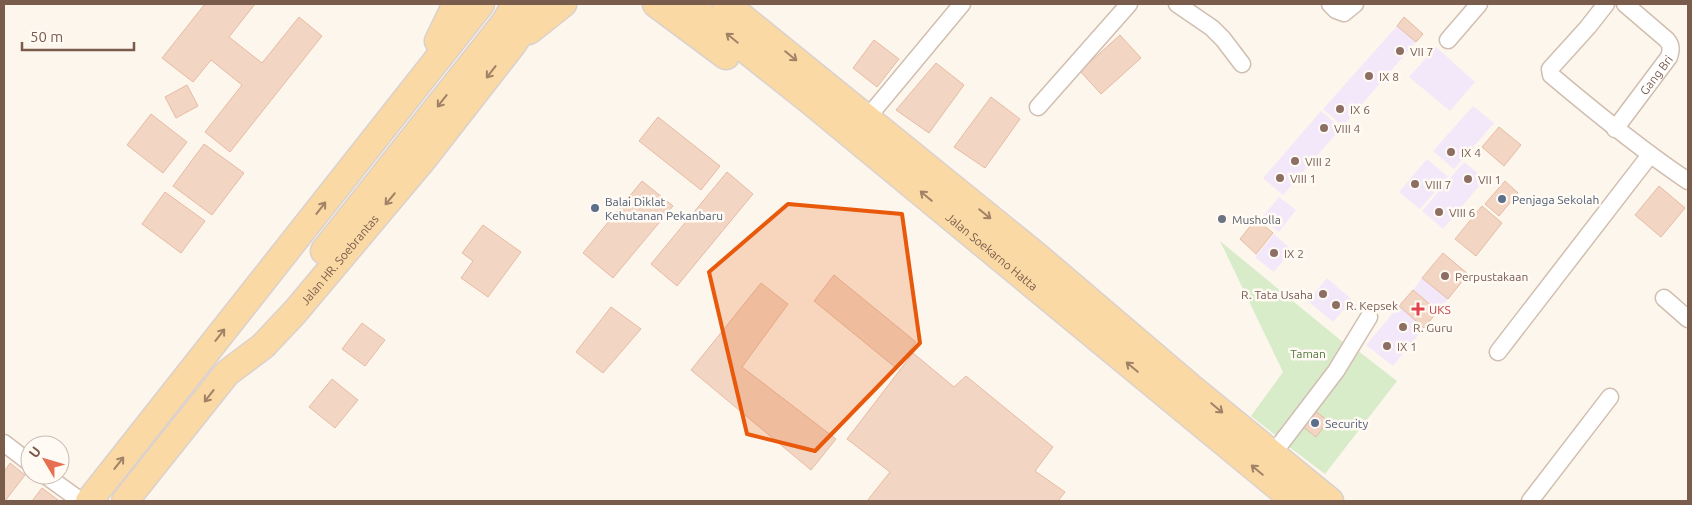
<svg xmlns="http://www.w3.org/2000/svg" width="1692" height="505" font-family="Ubuntu,sans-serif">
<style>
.education{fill:#f3e8fa}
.green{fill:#d8ecc9}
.building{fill:#f3d5c3;stroke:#e6bba3}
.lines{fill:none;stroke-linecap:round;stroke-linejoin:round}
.street-casing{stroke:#d1beb0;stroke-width:19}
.primary-casing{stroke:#dad1cd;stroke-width:29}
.street{stroke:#fff;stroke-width:16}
.primary{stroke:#fbd9a5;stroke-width:26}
.oneway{stroke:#a18267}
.marked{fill:#e8590c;fill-opacity:0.2;stroke:#e8590c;stroke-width:4;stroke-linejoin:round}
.education-dot{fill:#8d6e63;stroke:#fffaf3;stroke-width:2}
.service-dot{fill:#5c6f8a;stroke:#fffaf3;stroke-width:2}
.worship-dot{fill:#6b7280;stroke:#fffaf3;stroke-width:2}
.health-dot{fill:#e0444e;stroke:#fffaf3;stroke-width:2}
.labels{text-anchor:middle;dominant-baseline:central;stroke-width:5;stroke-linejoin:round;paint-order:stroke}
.education-label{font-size:12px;fill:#785e54;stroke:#fffaf3;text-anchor:start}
.street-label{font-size:12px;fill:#7a5c4d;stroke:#fffaf3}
.service-label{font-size:12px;fill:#4e5e75;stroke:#fffaf3;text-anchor:start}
.worship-label{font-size:12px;fill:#5b616d;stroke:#fffaf3;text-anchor:start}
.health-label{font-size:12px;fill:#be3a42;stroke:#fffaf3;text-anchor:start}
.park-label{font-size:12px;fill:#537a41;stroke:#fffaf3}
</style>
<rect width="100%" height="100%" fill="#fdf6ec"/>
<!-- education -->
<path class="education" d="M1397,26l19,16 -73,84 -20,-17z
M1436,47l39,35 -25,29 -41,-34z
M1473,106l21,17 -40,46 -21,-18z
M1321,111l20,17 -58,67 -20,-17z
M1427,159l21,18 -28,32 -21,-17z
M1464,162l21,17 -42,50 -21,-18z
M1279,197l17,13 -17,22 -18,-13z
M1274,234l18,16 -18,22 -19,-15z
M1327,278l25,22 -19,22 -25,-21z
M1422,278l26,21 -10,12 -25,-21z
M1399,306l25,22 -31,38 -27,-21z"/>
<!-- green -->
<path class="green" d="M1220,241l124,102 -5,20 -60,75 -28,-22 32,-44z
M1353,347l44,34 -72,93 -41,-31z"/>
<!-- building -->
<path class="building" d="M205,4h50l-26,33 33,26 37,-46 23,19 -92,116 -25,-20 37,-47 -31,-25 -18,22 -31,-24z
M1404,17l19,17 -7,8 -19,-16z
M1120,35l21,23 -40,36 -21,-23z
M874,40l25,19 -22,28 -24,-19z
M936,63l28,22 -35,48 -33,-23z
M187,85l11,21 -22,12 -11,-21z
M991,97l29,22 -35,49 -31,-21z
M151,114l36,28 -24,31 -36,-28z
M658,117l62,49 -19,24 -62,-49z
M1499,127l22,18 -17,21 -22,-19z
M204,144l40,29 -32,42 -39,-29z
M727,172l26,22 -76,92 -26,-22z
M642,181l31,25 -60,72 -30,-25z
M1505,181l13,12 -19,23 -14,-12z
M1659,186l26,22 -24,29 -26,-22z
M165,192l40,29 -24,32 -39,-29z
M1482,206l20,17 -26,33 -21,-17z
M1256,219l17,14 -17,21 -16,-15z
M483,225l38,27 -33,45 -27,-19 12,-17 -11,-8z
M1443,253l25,21 -20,25 -26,-21z
M834,275l82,67 -20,26 -82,-67z
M761,283l27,21 -46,63 94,72 -25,31 -120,-100z
M1413,290l25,21 -14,17 -25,-22z
M611,307l30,22 -38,44 -27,-21z
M362,323l23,17 -20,26 -23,-17z
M913,353l41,34 12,-11 87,71 -18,24 30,21 -7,9h-191l23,-29 -43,-33z
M332,379l26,21 -23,28 -26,-21z
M1314,410l14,11 -12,16 -14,-11z
M10,463l15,12 -20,26 -1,-1v-28z
M42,488l16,12 -1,1h-25z"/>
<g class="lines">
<!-- street casing -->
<g class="street-casing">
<g id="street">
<path d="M1177,4l35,24 11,11 19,25"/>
<path d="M1330,4l6,6 8,3 11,-9"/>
<path d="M1606,4l-18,23 -38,42 1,6c45,38 89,74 137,106"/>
<path d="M1448,40l31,-36"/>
<path d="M1038,107l91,-103"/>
<path d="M868,117l94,-113"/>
<path id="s1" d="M1615,129l54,-72c2,-7 3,-11 -2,-17l-42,-36"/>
<path d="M1664,298l24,21"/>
<path d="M1498,352l152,-197"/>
<path d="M4,443l26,20"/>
<path d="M1272,455l64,-84 33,-54"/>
<path d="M45,475l36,26"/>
<path d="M1530,501l80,-104"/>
</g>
</g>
<!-- primary casing -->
<g class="primary-casing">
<g id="primary">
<path d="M656,4l70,52"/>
<path id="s2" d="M688,4l122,97 485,400"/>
<path d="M726,4l311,252 156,133 137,112"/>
<path d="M529,31l34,-27"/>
<path d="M438,41l18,-37"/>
<path d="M324,251l181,-229 10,-18"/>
<path d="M89,501l392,-497"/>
<path id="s3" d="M125,501l102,-128 36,-27 32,-34 126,-150 92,-118 26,-40"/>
</g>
</g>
<!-- street -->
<use href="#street" class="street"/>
<!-- primary -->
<use href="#primary" class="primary"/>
</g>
<!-- one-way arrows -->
<defs><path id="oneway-shaft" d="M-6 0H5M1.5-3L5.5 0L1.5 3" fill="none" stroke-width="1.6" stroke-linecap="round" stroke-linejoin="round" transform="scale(1.25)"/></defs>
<g class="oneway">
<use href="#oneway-shaft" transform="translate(732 38) rotate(-141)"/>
<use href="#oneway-shaft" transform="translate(791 56) rotate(39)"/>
<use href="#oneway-shaft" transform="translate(491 72) rotate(128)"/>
<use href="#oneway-shaft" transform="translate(442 101) rotate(128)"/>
<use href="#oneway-shaft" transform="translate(926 196) rotate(-140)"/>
<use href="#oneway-shaft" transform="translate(390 199) rotate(130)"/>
<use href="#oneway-shaft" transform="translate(321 208) rotate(-52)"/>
<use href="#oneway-shaft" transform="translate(985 214) rotate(39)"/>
<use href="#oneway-shaft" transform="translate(220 335) rotate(-52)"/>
<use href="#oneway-shaft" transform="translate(1132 367) rotate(-140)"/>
<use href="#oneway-shaft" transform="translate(209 396) rotate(128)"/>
<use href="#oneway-shaft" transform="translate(1217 408) rotate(40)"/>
<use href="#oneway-shaft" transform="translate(119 463) rotate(-52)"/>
<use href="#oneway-shaft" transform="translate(1257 470) rotate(-140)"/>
</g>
<!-- marked area -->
<path class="marked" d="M788,204l114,10 18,129 -105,108 -68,-17 -38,-162z"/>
<!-- markers -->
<g class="education-dot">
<circle cx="1400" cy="51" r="5"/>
<circle cx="1369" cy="76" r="5"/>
<circle cx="1340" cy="109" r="5"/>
<circle cx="1324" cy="128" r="5"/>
<circle cx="1451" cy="152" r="5"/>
<circle cx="1295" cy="161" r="5"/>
<circle cx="1280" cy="178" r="5"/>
<circle cx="1468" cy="179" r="5"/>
<circle cx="1415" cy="184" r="5"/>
<circle cx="1439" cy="212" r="5"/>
<circle cx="1274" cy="253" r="5"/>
<circle cx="1445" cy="276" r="5"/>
<circle cx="1323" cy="294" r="5"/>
<circle cx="1336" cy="305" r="5"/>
<circle cx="1403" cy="327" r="5"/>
<circle cx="1387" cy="346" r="5"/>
</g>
<g class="service-dot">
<circle cx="1502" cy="199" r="5"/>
<circle cx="595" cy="208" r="5"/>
<circle cx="1315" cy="423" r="5"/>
</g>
<circle class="worship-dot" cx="1222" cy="219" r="5"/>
<path class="health-dot" d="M1415.5 301.5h5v5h5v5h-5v5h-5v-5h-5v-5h5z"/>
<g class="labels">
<!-- education labels -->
<g class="education-label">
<text x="1410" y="51">VII 7</text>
<text x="1379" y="76">IX 8</text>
<text x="1350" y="109">IX 6</text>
<text x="1334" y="128">VIII 4</text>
<text x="1461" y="152">IX 4</text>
<text x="1305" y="161">VIII 2</text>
<text x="1290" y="178">VIII 1</text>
<text x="1478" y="179">VII 1</text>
<text x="1425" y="184">VIII 7</text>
<text x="1449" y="212">VIII 6</text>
<text x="1284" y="253">IX 2</text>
<text x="1455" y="276">Perpustakaan</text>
<text x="1313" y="294" text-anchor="end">R. Tata Usaha</text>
<text x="1346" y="305">R. Kepsek</text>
<text x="1413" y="327">R. Guru</text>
<text x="1397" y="346">IX 1</text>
</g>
<!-- street labels -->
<g class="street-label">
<text stroke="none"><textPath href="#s1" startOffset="68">Gang Bri</textPath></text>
<text stroke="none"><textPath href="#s2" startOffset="392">Jalan Soekarno Hatta</textPath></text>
<text stroke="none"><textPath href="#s3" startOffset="324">Jalan HR. Soebrantas</textPath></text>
</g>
<!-- service labels -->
<g class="service-label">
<text x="1512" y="199">Penjaga Sekolah</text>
<text x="605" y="201">Balai Diklat<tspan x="605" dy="14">Kehutanan Pekanbaru</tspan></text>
<text x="1325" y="423">Security</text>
</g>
<!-- worship labels -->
<g class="worship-label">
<text x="1232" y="219">Musholla</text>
</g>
<!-- health labels -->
<g class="health-label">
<text x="1429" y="309">UKS</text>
</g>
<!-- park labels -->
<g class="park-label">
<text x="1308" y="353">Taman</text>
</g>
</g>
<!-- border -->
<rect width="1692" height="505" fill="none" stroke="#7a5c4d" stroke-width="10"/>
<!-- north arrow -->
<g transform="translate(45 460) rotate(308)"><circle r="24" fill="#fffaf3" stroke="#cabbb1"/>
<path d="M0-4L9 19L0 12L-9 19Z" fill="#e76f51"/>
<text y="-8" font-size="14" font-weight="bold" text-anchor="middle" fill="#7a5c4d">U</text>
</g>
<!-- scale -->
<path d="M22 42v8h112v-8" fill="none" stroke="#7a5c4d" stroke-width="2.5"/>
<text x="30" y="42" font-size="15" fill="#7a5c4d" stroke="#fffaf3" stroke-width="4" paint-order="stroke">50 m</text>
</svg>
